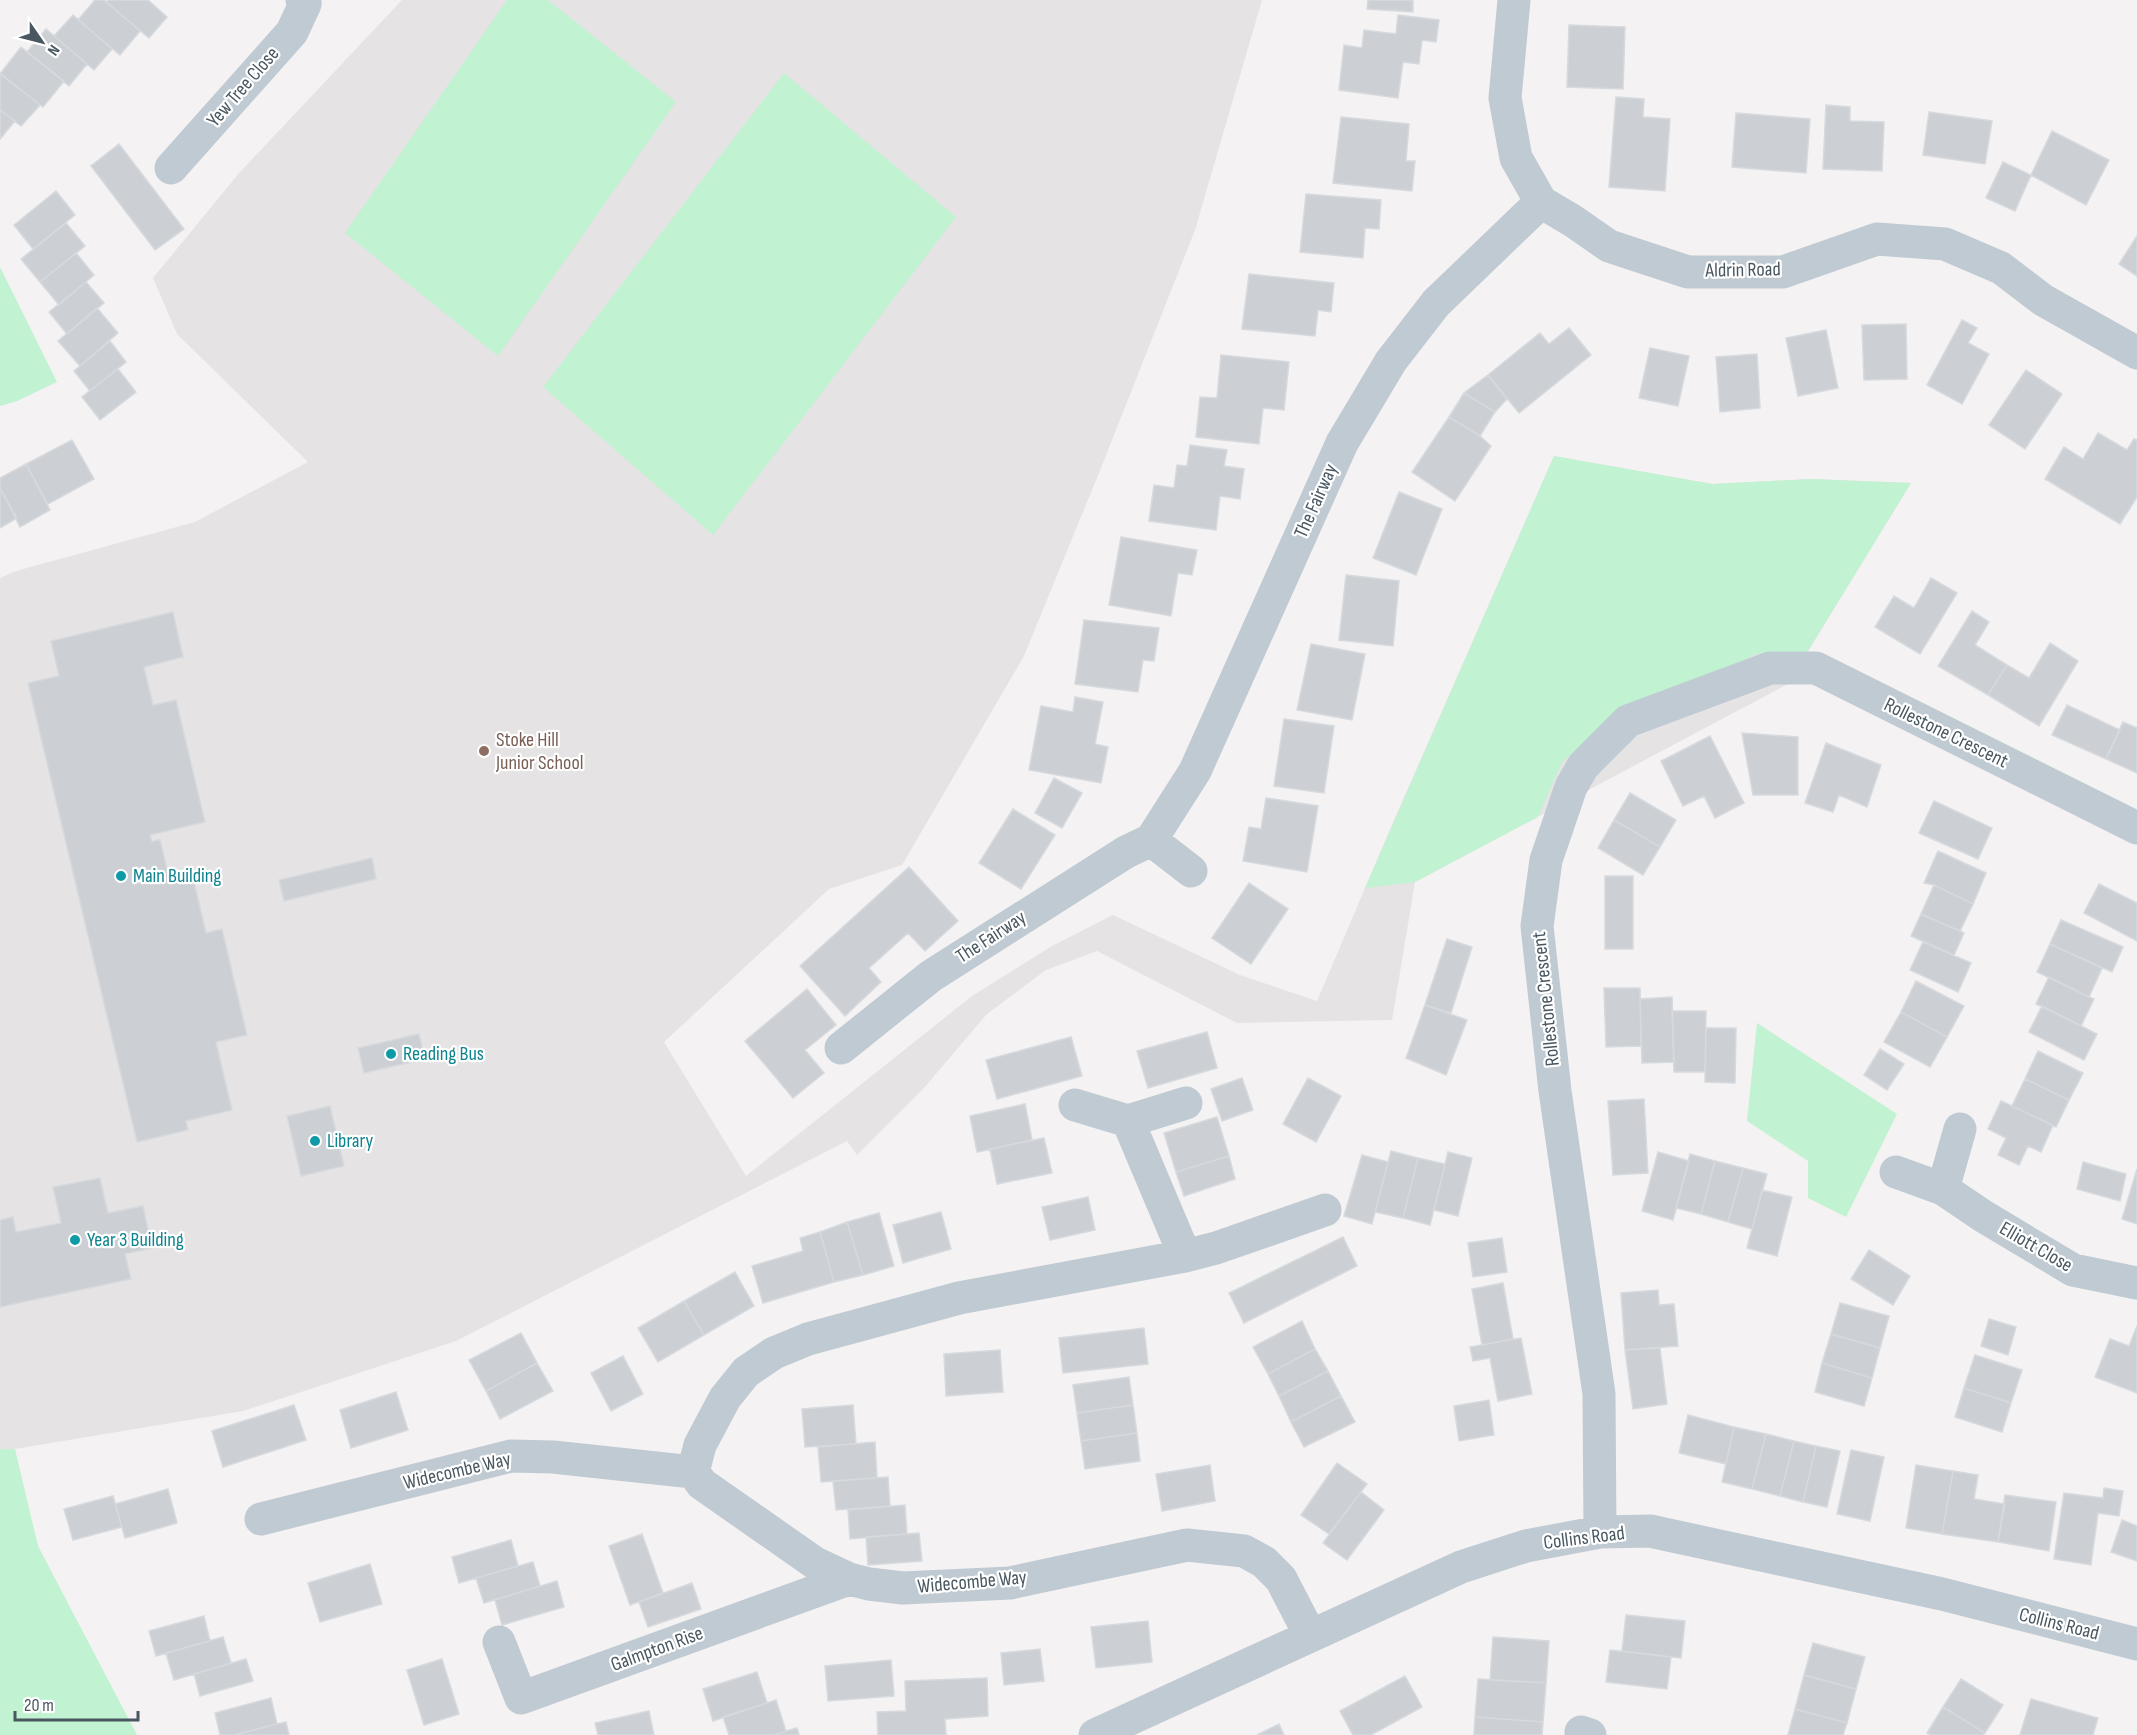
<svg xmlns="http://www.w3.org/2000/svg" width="2137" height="1735" font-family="'Sofia Sans Condensed',sans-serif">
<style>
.education{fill:#e5e3e4}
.green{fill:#c1f2d1}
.building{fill:#ccd0d4;stroke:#d6d9de;stroke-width:1.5}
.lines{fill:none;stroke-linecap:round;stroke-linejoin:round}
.minor{stroke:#c0cad2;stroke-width:33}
.education-dot{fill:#8d6e63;stroke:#fff;stroke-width:2}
.culture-dot{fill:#0f9aa8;stroke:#fff;stroke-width:2}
.labels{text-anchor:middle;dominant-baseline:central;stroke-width:4.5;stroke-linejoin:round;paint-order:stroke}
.street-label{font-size:20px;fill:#495761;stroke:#fff}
.education-label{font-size:20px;fill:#785e54;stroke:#fff;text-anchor:start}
.culture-label{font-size:20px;fill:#0d838f;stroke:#fff;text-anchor:start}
</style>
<rect width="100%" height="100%" fill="#f4f2f2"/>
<!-- education -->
<path class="education" d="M402,0h860l-67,230 -94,238 -77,188 -122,209 -73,24 -165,153 82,134 226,-180 80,-50 61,-31 127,60 77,26 74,-174 163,-371 158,28 99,-5 100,4 -123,201 -373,198 -23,138 -155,3 -140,-72 -51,19 -59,44 -64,75 -66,66 -10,-14 -391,200 -213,70 -228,38h-15v-871l16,-7 179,-49 113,-60 -131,-128 -24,-56 87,-106z"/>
<!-- green -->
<path class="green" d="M507,0h41l128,102 -178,254 -153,-123z
M784,73l172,144 -243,318 -170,-148z
M0,267l57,115 -40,19 -17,5z
M1554,456l158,28 99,-5 100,4 -105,171 -18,2 -33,-2 -25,15 -106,43 -62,50 -24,55 -123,65 -50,6z
M1757,1023l140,91 -51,103 -38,-19v-37l-61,-40z
M0,1449h15l23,97 99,189h-137z"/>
<!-- building -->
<path class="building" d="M95,0h9l36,31 -20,24 -42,-35z
M109,0h39l19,17 -18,21 -43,-36z
M1368,0h45v12l-46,-3z
M73,15l39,34 -18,21 -40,-34z
M1398,15l41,5 -3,22 -14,-2 -3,24 -16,-2 -5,36 -59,-8 5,-45 18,3 2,-18 32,4z
M1569,25l56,2 -2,62 -56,-2z
M46,29l41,35 -18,22 -42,-34z
M21,47l43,34 -21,26 -43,-33z
M0,73l40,32 -19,21 -21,-16z
M1616,97l28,2 -1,18 27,2 -5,72 -56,-4z
M1826,105l24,2v14l34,1 -2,49 -59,-2z
M0,110l15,11 -15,18z
M1929,112l63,9 -7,43 -62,-9z
M1736,113l74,6 -4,54 -74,-6z
M1341,117l68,7 -3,37h9l-3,30 -79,-8z
M2052,131l57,29 -23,45 -55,-30z
M119,144l65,85 -29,21 -64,-84z
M2003,162l28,13 -16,36 -29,-13z
M56,191l19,24 -42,34 -19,-24z
M1306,194l75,6 -2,29 -14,-1 -2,30 -63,-6z
M66,223l19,23 -45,36 -19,-23z
M2137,236v40l-18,-12z
M76,253l18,22 -35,30 -19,-23z
M1249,274l85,9 -3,29 -13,-2 -3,26 -73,-7z
M86,282l18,21 -37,31 -18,-22z
M97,308l21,25 -38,33 -22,-25z
M1962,320l15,8 -9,15 21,11 -27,50 -35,-19z
M1906,324l1,55 -43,1 -2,-55z
M1569,328l22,27 -72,58 -31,-38 52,-42 9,11z
M1826,330l12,58 -40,8 -12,-58z
M110,341l16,21 -36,29 -16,-20z
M1650,348l39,8 -11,50 -39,-8z
M1757,354l3,54 -40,4 -4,-55z
M1221,355l68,7 -5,48 -21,-2 -4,36 -63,-7 4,-40 17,1z
M118,369l18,23 -36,28 -18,-23z
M2026,370l36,24 -37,55 -36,-24z
M1488,375l19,24 -12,13 -31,-19z
M1464,393l31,19 -15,24 -31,-19z
M1449,417l31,19 11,10 -36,55 -43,-29z
M2098,433l29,17 7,-11 3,1v57l-17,27 -75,-45 19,-32 19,12z
M72,440l22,39 -46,25 -22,-40z
M1190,445l37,5 -3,16 20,3 -4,30 -20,-3 -4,34 -67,-9 5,-36 20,3 3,-23 10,1z
M26,464l24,46 -30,17 -20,-39v-10z
M0,488l17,30 -17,10z
M1399,492l43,17 -26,66 -43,-17z
M1121,537l76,13 -5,25 -14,-2 -7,43 -62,-11z
M1346,575l53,6 -6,65 -54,-6z
M1931,578l26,15 -37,61 -45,-27 19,-31 20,12z
M1972,611l17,11 -14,23 32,20 -19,30 -50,-29z
M173,612l10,45 -39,10 9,38 23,-5 29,122 -55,13 2,7 8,-3 9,39 23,-5 14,60 16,-4 25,106 -31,7 16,68 -46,11 2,9 -51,12 -109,-459 31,-7 -8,-35z
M1084,620l75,8 -5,33 -11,-1 -5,32 -63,-8z
M2050,643l28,18 -39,65 -51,-31 19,-30 22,13z
M1311,644l54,10 -13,66 -55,-10z
M1075,697l28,5 -8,42 13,3 -7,36 -72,-13 12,-64 32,6z
M2067,705l53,25 -14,29 -54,-24z
M1284,719l50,7 -10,67 -50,-7z
M2123,722l14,6v45l-31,-14z
M1742,733l56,4v58h-45z
M1710,736l34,67 -29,15 -11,-22 -21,10 -22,-45z
M1826,743l55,22 -14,42 -28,-12 -6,17 -28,-9z
M1054,778l28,15 -20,35 -27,-15z
M1630,793l46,27 -16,27 -46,-27z
M1266,798l52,8 -11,66 -64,-11 6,-34 12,2z
M1934,801l58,27 -14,31 -59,-26z
M1013,809l42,26 -34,54 -42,-26z
M1614,820l46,27 -17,28 -45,-27z
M1938,851l48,22 -13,31 -39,-19 -10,-2z
M372,858l4,21 -92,22 -5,-21z
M909,867l49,54 -33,30 -17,-18 -39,35 12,14 -36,34 -45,-50z
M1605,876h28v73h-28z
M1249,883l39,26 -37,55 -39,-26z
M2099,884l38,19v38l-53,-28z
M1934,885l39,19 -13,27 -39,-17z
M1921,914l43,19 -10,22 -43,-19z
M2061,920l62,27 -11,25 -62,-28z
M1447,939l25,8 -21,66 -26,-8z
M1923,942l48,21 -13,29 -48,-22z
M2050,944l52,24 -13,29 -52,-25z
M2049,977l45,22 -13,27 -45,-22z
M1916,981l48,25 -17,31 -46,-25z
M1604,988h36l1,58 -35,1z
M807,989l29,36 -31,25 19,23 -31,25 -48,-57z
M1672,997l2,65 -32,1 -2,-64z
M1425,1005l42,15 -21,55 -40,-17z
M2042,1006l55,28 -13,26 -55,-28z
M1672,1011h34l-1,61h-31z
M1901,1012l46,25 -17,30 -46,-25z
M1706,1028h30l-1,55 -30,-1z
M1207,1032l10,36 -69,20 -11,-37z
M419,1034l6,25 -61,14 -6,-25z
M1071,1037l11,39 -85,23 -11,-39z
M1880,1049l24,15 -17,26 -23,-15z
M2038,1051l45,22 -14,27 -44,-21z
M1242,1078l11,32 -31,11 -11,-32z
M1308,1078l33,18 -25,46 -33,-18z
M2025,1079l44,21 -13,27 -44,-21z
M1644,1099l4,74 -35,2 -5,-74z
M2001,1101l52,24 -12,27 -13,-6 -9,19 -21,-10 8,-17 -18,-9z
M1025,1104l7,36 -55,12 -7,-36z
M330,1106l14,60 -43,10 -14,-60z
M1217,1117l12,39 -53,16 -12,-39z
M1044,1138l8,35 -55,11 -7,-35z
M1391,1151l27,7 -15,60 -28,-6z
M1448,1152l24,6 -14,58 -24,-6z
M1658,1152l31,9 -16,59 -31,-9z
M1690,1154l25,7 -14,53 -25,-6z
M1362,1155l26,7 -16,62 -28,-8z
M1229,1156l6,23 -51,17 -8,-24z
M1418,1158l27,6 -15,61 -27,-7z
M1715,1161l28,7 -15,54 -27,-8z
M2083,1162l43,12 -6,27 -43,-12z
M1743,1168l24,6 -15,55 -24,-7z
M2137,1169v55l-15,-5z
M100,1178l8,35 35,-7 9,42 -27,6 6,25 -131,28v-87l13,-3 3,15 45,-9 -8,-36z
M1762,1190l30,7 -15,59 -30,-8z
M1088,1197l7,33 -45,10 -8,-33z
M941,1212l10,37 -48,14 -10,-38z
M879,1213l15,53 -31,9 -16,-53z
M847,1222l16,53 -29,7 -14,-50z
M820,1232l14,50 -71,21 -11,-37 51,-15 -3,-13z
M1343,1237l14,29 -113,57 -15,-30z
M1502,1238l5,34 -34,5 -5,-34z
M1869,1250l41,26 -17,29 -42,-26z
M735,1272l19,34 -50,29 -20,-34z
M1503,1283l10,56 -31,6 -10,-56z
M1658,1290l1,15 15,-1 4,42 -53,4 -4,-57z
M684,1301l20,34 -46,27 -20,-34z
M1840,1303l49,13 -9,32 -49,-14z
M1989,1319l27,8 -8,28 -27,-9z
M1302,1321l13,28 -47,25 -15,-27z
M2137,1326v67l-42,-16 15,-38 19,7z
M1144,1328l4,36 -85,9 -4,-35z
M521,1333l16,30 -51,28 -17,-31z
M1831,1334l49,14 -8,30 -50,-15z
M1521,1338l11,56 -34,7 -8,-43 -17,3 -3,-14z
M1660,1348l7,56 -34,5 -8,-59z
M1315,1349l13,22 -49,25 -11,-22z
M1000,1350l3,42 -57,4 -2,-42z
M1975,1355l47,15 -11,33 -47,-15z
M623,1356l20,38 -32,17 -20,-38z
M537,1363l16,28 -53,28 -14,-28z
M1822,1363l50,15 -8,28 -49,-14z
M1328,1371l13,25 -50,26 -12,-26z
M1129,1377l4,28 -56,8 -4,-28z
M1964,1388l47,15 -9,29 -47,-15z
M396,1392l12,38 -57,18 -11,-38z
M1341,1396l14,26 -51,25 -13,-25z
M1489,1400l5,35 -35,6 -5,-35z
M294,1405l12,35 -83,27 -11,-36z
M853,1405l3,39 -51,3 -3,-38z
M1133,1405l4,28 -56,8 -4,-28z
M1688,1415l46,12 -8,37 -47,-11z
M1734,1427l32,7 -14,55 -30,-7z
M1137,1433l3,28 -55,8 -4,-28z
M1766,1434l28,7 -14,55 -28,-7z
M1794,1441l22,5 -13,56 -23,-6z
M875,1442l2,36 -56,4 -3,-35z
M1816,1446l24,5 -13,56 -24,-5z
M1851,1450l33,7 -14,64 -33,-7z
M1337,1463l30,21 -38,50 -28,-19z
M1210,1465l5,36 -53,10 -6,-37z
M1916,1465l37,6 -11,63 -36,-6z
M1953,1471l25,4 -4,24 31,5 -7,38 -56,-8z
M888,1477l2,29 -54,4 -3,-29z
M2104,1488l19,3 -4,25 -21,-3 -7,52 -37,-6 10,-66 39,5z
M168,1489l9,34 -52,15 -10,-34z
M1361,1492l23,18 -37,50 -24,-17z
M2005,1495l51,7 -7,49 -51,-9z
M113,1496l9,31 -49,13 -9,-31z
M905,1505l2,29 -57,5 -2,-29z
M2122,1520l15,6v35l-26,-9z
M919,1533l3,28 -54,4 -2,-28z
M642,1534l21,59 -33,12 -21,-59z
M511,1540l7,26 -59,17 -7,-26z
M533,1562l7,24 -56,17 -8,-25z
M370,1564l12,40 -62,18 -12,-39z
M557,1581l7,26 -62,18 -7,-25z
M692,1583l9,26 -53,18 -9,-25z
M1626,1615l59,6 -4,37 -59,-7z
M204,1616l6,25 -54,15 -7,-25z
M1148,1621l4,41 -56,6 -5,-41z
M223,1637l8,26 -57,17 -8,-27z
M1493,1637l56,4 -3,42 -56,-3z
M1813,1643l52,14 -9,32 -52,-14z
M1040,1649l4,32 -40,4 -3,-32z
M1610,1650l61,7 -4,32 -61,-7z
M246,1659l7,22 -53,15 -6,-22z
M442,1659l17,55 -35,11 -17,-55z
M891,1660l3,36 -66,5 -3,-35z
M757,1672l10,31 -54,18 -10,-32z
M1804,1675l52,14 -9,34 -52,-14z
M1405,1676l17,31 -51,28h-18l-13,-24z
M987,1678l1,38 -43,3 1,16h-68l-1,-23 29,-1 -1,-30z
M1478,1679l68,4 -3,39 -68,-5z
M1961,1679l42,26 -18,28 -42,-26z
M271,1698l6,26 -43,11h-14l-5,-22z
M2031,1699l67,19 -5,17h-73z
M776,1700l10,31 -12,4h-45l-6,-18z
M1943,1707l42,26 -2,2h-52l-4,-2z
M1795,1709l52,14 -4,12h-55z
M649,1711l5,24h-56l-3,-12z
M1475,1717l68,5 -1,13h-68z
M286,1722l3,13h-55l43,-11z
M1279,1724l5,11h-27z
M797,1728l2,7h-25l12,-4z"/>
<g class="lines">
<!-- minor -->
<path class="minor" d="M1514,0l-9,98 11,60 25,44 32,19 36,25 79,26h95l94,-33 68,5 56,24 42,32 94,53
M171,168l121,-136 13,-28 -3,-4
M1151,840l40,31
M841,1048l90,-72 195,-124 25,-12 44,-69 147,-328 49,-82 45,-58 105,-101
M1128,1121l58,-18
M1896,1172l47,17 40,27 90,54 64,13
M1943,1189l17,-60
M1185,1256l31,-8 109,-38
M693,1472l7,-27 25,-47 21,-26 28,-19 34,-14 151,-41 226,-42 -57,-135 -53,-16
M261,1519l250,-63 42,1 140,15 9,12 113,79 34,16 20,5 34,4 107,-5 177,-38 57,6 20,11 17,17 29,56
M1600,1532l-1,-138 -44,-303 -18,-165 9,-66 25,-73 12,-21 45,-45 142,-53h46l321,160
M499,1642l22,56 328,-119
M1581,1732l9,3
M1095,1735l366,-168 65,-21 74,-14 50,-1 292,63 195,50"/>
</g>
<!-- markers -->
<circle class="education-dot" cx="484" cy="751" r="6"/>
<g class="culture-dot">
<circle cx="121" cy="876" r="6"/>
<circle cx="391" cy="1054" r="6"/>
<circle cx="315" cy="1141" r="6"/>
<circle cx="75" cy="1240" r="6"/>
</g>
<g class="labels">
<!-- street labels -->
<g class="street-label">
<text transform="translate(243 87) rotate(-49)">Yew Tree Close</text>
<text transform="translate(1743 270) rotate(-1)">Aldrin Road</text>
<text transform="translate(1316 501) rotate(-66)">The Fairway</text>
<text transform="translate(1946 733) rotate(26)">Rollestone Crescent</text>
<text transform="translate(991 937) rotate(-33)">The Fairway</text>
<text transform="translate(1546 999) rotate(-96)">Rollestone Crescent</text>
<text transform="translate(2036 1247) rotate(30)">Elliott Close</text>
<text transform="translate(457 1471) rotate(-13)">Widecombe Way</text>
<text transform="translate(1584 1538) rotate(-7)">Collins Road</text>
<text transform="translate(972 1582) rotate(-5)">Widecombe Way</text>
<text transform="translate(2059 1624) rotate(14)">Collins Road</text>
<text transform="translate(657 1649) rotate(-20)">Galmpton Rise</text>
</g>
<!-- education labels -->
<g class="education-label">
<text x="496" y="740">Stoke Hill<tspan x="496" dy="23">Junior School</tspan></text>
</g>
<!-- culture labels -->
<g class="culture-label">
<text x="133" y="876">Main Building</text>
<text x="403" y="1054">Reading Bus</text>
<text x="327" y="1141">Library</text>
<text x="87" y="1240">Year 3 Building</text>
</g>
</g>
<!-- north arrow -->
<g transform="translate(42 42) rotate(125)" stroke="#ffffff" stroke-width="4.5" paint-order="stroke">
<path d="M0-4.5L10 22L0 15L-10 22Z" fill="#495761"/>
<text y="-9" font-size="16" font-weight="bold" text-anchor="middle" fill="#495761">N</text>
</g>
<!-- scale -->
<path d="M15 1711v9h123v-9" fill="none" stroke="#495761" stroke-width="3"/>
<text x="24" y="1711" font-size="18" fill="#495761" stroke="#ffffff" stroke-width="4.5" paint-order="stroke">20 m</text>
</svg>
